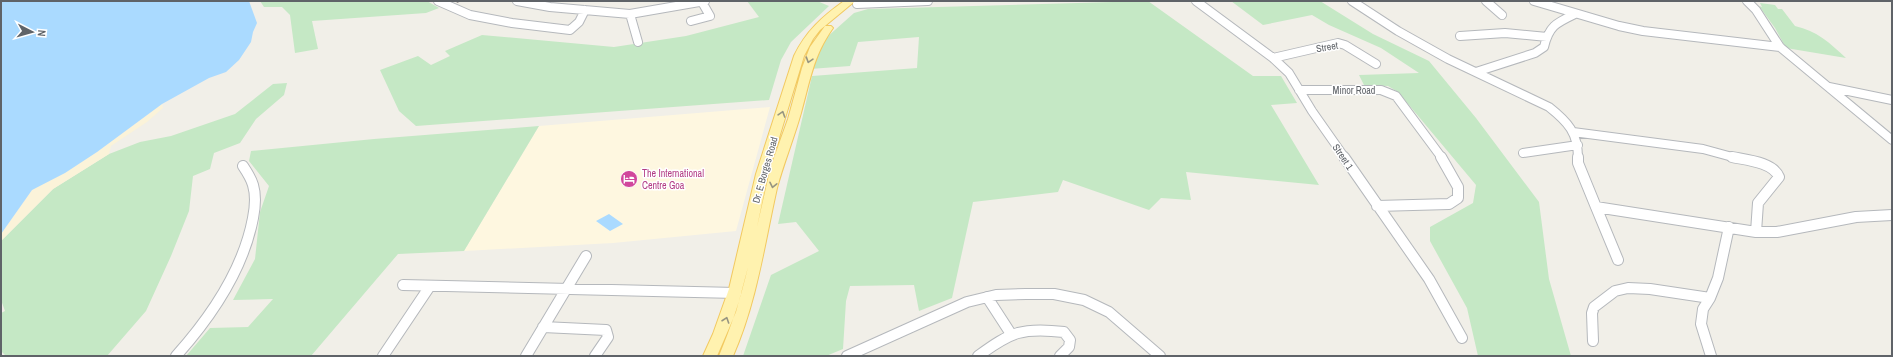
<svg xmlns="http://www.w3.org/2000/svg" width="1893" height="357" font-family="'Archivo Narrow',sans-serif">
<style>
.commercial{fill:#fef7e0}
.green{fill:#c5e8c5}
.sand{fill:#fbf3d9}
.water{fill:#aadaff}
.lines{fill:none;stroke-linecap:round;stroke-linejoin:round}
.minor-far1-casing{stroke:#b5b8bc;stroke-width:10}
.minor-casing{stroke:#b5b8bc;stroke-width:12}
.major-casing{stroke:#f2c960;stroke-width:2}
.minor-far1{stroke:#fff;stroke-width:8}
.minor{stroke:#fff;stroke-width:10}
.major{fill:#fff2af;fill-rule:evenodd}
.shaded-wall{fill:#8f8d8a}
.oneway{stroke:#979581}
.labels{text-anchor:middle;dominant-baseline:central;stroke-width:3;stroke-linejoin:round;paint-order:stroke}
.street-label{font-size:10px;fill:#5f6368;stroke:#fff}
.hotel-label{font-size:10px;fill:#b23c85;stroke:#fff;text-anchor:start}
</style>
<rect width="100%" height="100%" fill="#f1efe8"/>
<!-- commercial -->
<path class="commercial" d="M770,107l-34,124 -123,12 -149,8 75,-125z"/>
<!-- green -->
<path class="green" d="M260,1h167l12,7 -13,5 -114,8 6,28 -23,4 -5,-38 -8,-8h-18z
M747,1h70l12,5 -38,36 -10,18 -12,40 -353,26 -17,-15 -19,-41 38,-14 13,9 19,-9 -5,-5 37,-16 132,12 72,-11 73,-19z
M1148,1l105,75h28l16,27 -26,2 48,80 -133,-13 5,28 -30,-2 -12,12 -86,-30 -5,12 -85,10 -21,96 -33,13 -5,-26 -64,1 -4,15 -3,48 -17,7h-83l28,-81 48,-24 -23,-29 -18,2 34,-148 105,-8 2,-31 -61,5 -8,24 -40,3 16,-31 28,-25 14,-4z
M1231,1h89l53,33 56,27 47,57 63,84 10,77 22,77h-93l-11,-48 -37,-67v-14l43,-24 3,-18 -78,-93 -10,-6 -24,-1 -5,-10 60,-2 -38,-25 -52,-23 -17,-10 -49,10z
M1760,3l15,2 3,4h4l13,17c22,5 35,17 51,32l-60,-10 -11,-20 -16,-22 3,1z
M287,83l-3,12 -28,24 -16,24 -26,10 -4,16 -17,7 -4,35 -18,45 -25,55 -39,45h-101l-5,-5v-38l4,-2 -4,-11v-59l52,-52 56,-35 31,-12 31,-6 64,-22 38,-30z
M539,126l-75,125 -66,3 -87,102h-125l24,-28 38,-1 25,-28 -40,1 22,-41 5,-47 9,-26 -20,-25 2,-10 123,-12z"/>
<!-- sand -->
<path class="sand" d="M162,104l1,4 -16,14 -36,24 -2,8 -56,35 -52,52v-7l31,-44 65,-38z"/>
<!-- water -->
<path class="water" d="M1,1h248l8,22 -4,9 -2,10 -12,18 -13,12 -17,6 -47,26 -65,48 -32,21 -33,17 -31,44z
M609,214l14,10 -13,7 -14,-10z"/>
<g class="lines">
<!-- minor-far1 casing -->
<g class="minor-far1-casing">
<path id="minor-far1" d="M438,1l32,14 42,8 58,7 9,-8 6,-12
M517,1l33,6 80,7 75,-13
M1196,1l77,57 16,15 23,38 33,47
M1352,1l46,30 50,28 101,48c19,15 29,26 29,51
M1486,1l16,14
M1534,1l85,25 24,5 137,16
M1747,1l9,9 24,37 112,93
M857,4l71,-3
M630,14l8,28
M691,21l19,-5 -8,-14
M1460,36l45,-3 42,4
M1273,58l65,-15 7,2 31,19
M1476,72l59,-19 9,-6c5,-21 12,-24 31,-33
M1829,87l63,13
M1299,90h82l15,6 46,62
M1573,132l130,17 33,9
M1523,153l55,-8"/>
</g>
<!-- minor casing -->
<g class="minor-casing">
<path id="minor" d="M1344,157l85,122 33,59
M1578,157v6l18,44 160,25h21l79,-15 36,-2
M1732,157c14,3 41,5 47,20l-21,26 -2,29
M1377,206l72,-2 9,-6v-11l-17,-30
M1596,207l22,53
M403,285l333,8
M987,297l24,37
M543,327l63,3 2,7 -13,19
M1593,341l-1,-28 2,-6 21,-16 13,-3 22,1 60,9
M176,356c35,-39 67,-85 77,-138 2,-10 3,-23 0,-33 -2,-7 -6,-13 -10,-19
M383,356l47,-70
M526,356l60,-100
M847,356l120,-54 29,-7 30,-1h28l30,6 25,12 51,44
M978,356c33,-24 44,-29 86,-24l6,8 -1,7 -9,9
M1711,356l-10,-32 2,-15 7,-11 8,-20 11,-51"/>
</g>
<!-- major casing -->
<g class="major-casing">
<path id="major" d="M844,1h11l-35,29 -7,9 -9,17 -36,118 -11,53 14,-61 17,-47 14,-51 8,-21 15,-21h6l2,2c-20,28 -23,53 -32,85 -7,25 -17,49 -24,75 -13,58 -20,113 -44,168h-14c12,-29 22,-58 29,-89l-12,45 -19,44h-14l10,-22 16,-45 27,-115 38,-118c12,-25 28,-39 50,-55z"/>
</g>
<!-- minor-far1 -->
<use href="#minor-far1" class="minor-far1"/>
<!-- minor -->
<use href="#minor" class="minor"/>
<!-- major -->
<use href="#major" class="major"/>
</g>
<!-- shaded-wall -->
<path class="shaded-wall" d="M456,1h6l-5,2z"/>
<!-- one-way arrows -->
<defs><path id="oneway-chevron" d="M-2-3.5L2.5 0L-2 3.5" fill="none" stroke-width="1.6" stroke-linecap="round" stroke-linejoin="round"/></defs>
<g class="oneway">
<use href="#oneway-chevron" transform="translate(809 60) rotate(108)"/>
<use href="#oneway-chevron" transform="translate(782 114) rotate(-72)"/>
<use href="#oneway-chevron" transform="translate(773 185) rotate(102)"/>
<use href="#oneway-chevron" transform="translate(726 320) rotate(-71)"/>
</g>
<!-- icons -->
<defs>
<g id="hotel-disc" transform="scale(0.9)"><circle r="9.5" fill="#d1479c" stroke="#fff"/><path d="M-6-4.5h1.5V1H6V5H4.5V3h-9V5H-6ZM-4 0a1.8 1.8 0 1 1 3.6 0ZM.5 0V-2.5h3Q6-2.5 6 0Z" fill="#fff"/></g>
</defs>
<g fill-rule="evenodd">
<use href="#hotel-disc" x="629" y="179"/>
</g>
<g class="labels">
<!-- street labels -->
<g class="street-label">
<text transform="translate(1327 47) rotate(-10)">Street</text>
<text x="1354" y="90">Minor Road</text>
<text transform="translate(1343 157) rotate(56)">Street 1</text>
<text transform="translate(765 170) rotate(-74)">Dr. E Borges Road</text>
</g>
<!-- hotel labels -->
<g class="hotel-label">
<text x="642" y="173">The International<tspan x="642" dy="12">Centre Goa</tspan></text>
</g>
</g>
<!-- border -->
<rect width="1893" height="357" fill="none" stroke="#5f6368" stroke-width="4"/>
<!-- north arrow -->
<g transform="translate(32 32) rotate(96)" stroke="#ffffff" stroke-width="3" paint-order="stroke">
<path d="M0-3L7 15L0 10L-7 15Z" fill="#5f6368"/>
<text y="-6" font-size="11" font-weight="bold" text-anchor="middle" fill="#5f6368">N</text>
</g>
</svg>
